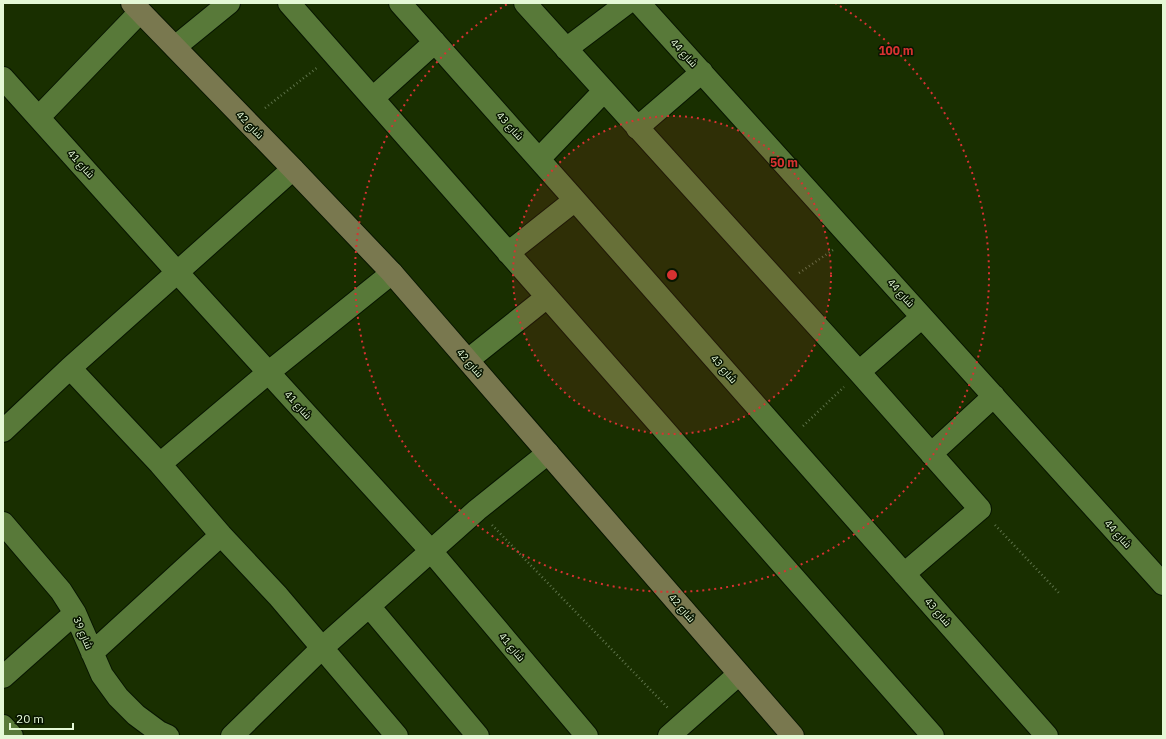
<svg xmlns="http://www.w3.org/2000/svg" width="1166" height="739" font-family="'IBM Plex Sans',Cairo,sans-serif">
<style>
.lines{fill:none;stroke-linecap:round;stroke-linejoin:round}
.minor-casing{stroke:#071500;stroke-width:24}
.secondary-casing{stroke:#071500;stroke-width:24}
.path{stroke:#5f744a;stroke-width:2.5;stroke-dasharray:1 3;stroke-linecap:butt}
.minor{stroke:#587939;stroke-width:22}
.secondary{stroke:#79784f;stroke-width:22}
.ring{fill:none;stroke:#d73231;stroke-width:2;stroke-dasharray:2 4}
.labels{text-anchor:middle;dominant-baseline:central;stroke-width:3;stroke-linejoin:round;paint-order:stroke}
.street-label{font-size:10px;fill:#e4f8d6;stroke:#081500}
.centre{fill:#d73231;stroke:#081500;stroke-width:2}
.ring-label{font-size:12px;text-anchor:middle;font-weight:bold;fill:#d73231;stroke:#081500;stroke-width:3;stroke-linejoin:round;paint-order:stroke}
</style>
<rect width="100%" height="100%" fill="#192f00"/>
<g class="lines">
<!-- minor casing -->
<g class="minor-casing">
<path id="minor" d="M289,3l644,733
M400,3l175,197 212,241 260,295
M525,3l334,369 121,137 -76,65
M639,3l524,581
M175,47l54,-44
M566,49l61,-46
M3,78l174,194 254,279 156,185
M373,98l62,-56
M39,117l101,-105
M637,128l65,-56
M539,159l65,-68
M508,253l67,-53
M468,360l79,-63
M70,368l90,96 61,71 57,61 119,140
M859,372l63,-55
M3,431l67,-63 223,-199
M931,454l63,-58
M160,464l109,-92 123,-99
M3,523l58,68 14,22 27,62 16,22 18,18 23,17 9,4
M369,606l109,130
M92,653l129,-118
M3,677l72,-64
M3,726l9,10
M232,736l90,-88 155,-138 71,-57
M669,736l70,-62"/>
</g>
<!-- secondary casing -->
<g class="secondary-casing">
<path id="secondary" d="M132,3l161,166 99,104 401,463"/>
</g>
<!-- path -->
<path class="path" d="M265,108l53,-41
M799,273l34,-23
M803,426l41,-39
M492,525l177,184
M995,525l64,68"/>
<!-- minor -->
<use href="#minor" class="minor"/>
<!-- secondary -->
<use href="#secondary" class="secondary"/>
</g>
<!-- distance rings -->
<circle cx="672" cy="275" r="159" fill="#d73231" fill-opacity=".12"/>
<g class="ring">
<circle cx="672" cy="275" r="159"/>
<path d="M835 3A317 317 0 1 1 509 3"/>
</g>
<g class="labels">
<!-- street labels -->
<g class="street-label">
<text transform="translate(684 53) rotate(48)">شارع 44</text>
<text transform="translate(250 125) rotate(46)">شارع 42</text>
<text transform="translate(510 126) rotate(48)">شارع 43</text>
<text transform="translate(81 164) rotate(48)">شارع 41</text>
<text transform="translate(901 293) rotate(48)">شارع 44</text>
<text transform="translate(470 363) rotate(49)">شارع 42</text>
<text transform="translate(724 369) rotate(49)">شارع 43</text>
<text transform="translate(298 405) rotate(48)">شارع 41</text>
<text transform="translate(1118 534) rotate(48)">شارع 44</text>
<text transform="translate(682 608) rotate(49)">شارع 42</text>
<text transform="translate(938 612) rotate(49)">شارع 43</text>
<text transform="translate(83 633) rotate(67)">شارع 39</text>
<text transform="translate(512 647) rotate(50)">شارع 41</text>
</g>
</g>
<circle cx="672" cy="275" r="6" class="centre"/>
<g class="ring-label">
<text x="896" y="55">100 m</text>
<text x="784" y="167">50 m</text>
</g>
<!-- border -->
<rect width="1166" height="739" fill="none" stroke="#e4f8d6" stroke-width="8"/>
<!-- scale -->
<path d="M10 723v6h63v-6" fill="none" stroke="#e4f8d6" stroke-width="2"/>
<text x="16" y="723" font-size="12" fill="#e4f8d6" stroke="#081500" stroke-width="3" paint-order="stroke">20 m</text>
</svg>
